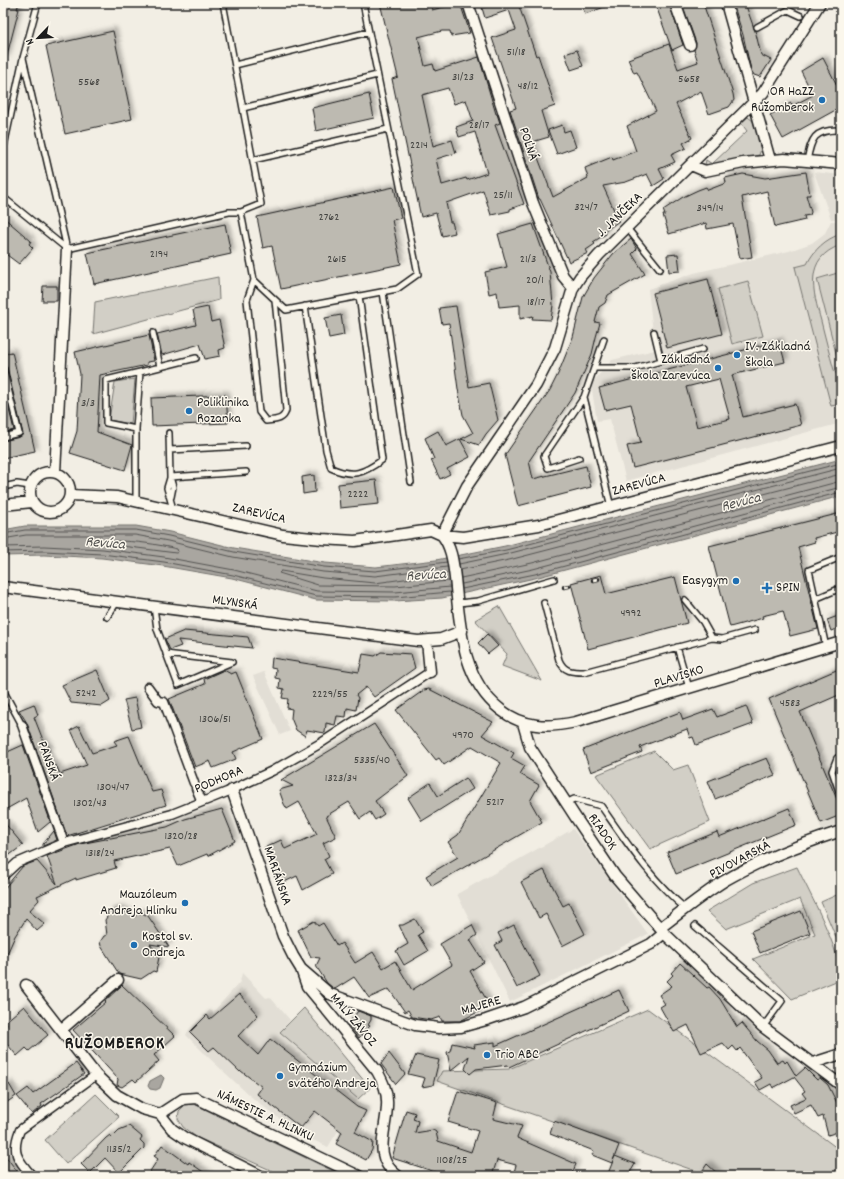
<svg xmlns="http://www.w3.org/2000/svg" width="844" height="1179" font-family="Dekko,sans-serif">
<style>
.built{fill:#e2ded5}
.green{fill:#d2cfc6;stroke:#777671}
.water{fill:#a9a6a0;stroke:#716f6b}
.lines{fill:none;stroke-linecap:round;stroke-linejoin:round}
.shore{stroke:#545351;stroke-width:1}
.building{fill:#bdbab1;stroke:#1c1c1c;fill-rule:evenodd;filter:url(#shadow)}
.service-casing{stroke:#1c1c1c;stroke-width:8}
.pedestrian-casing{stroke:#1c1c1c;stroke-width:11}
.minor-casing{stroke:#1c1c1c;stroke-width:13}
.service{stroke:#fbf7ec;stroke-width:5}
.pedestrian{stroke:#fbf7ec;stroke-width:8}
.minor{stroke:#fbf7ec;stroke-width:10}
.rail-casing{stroke:#1c1c1c;stroke-width:4.5}
.rail{stroke:#fbf7ec;stroke-width:3;stroke-dasharray:9;stroke-linecap:butt}
.poi-dot{fill:#1f6fb2;stroke:#fbf7ec;stroke-width:1.5}
.labels{text-anchor:middle;dominant-baseline:central;stroke-width:3;stroke-linejoin:round;paint-order:stroke}
.number-label{font-size:12px;fill:#444441}
.poi-label{font-size:14px;fill:#1c1c1c;stroke:#fbf7ec;text-anchor:start}
.street-label{font-size:14px;fill:#1c1c1c;stroke:#fbf7ec}
.water-label{font-size:15px;font-style:italic;fill:#545351;stroke:#fbf7ec}
.district-label{font-size:18px;font-weight:bold;letter-spacing:1px;fill:#1c1c1c;stroke:#fbf7ec}
</style>
<defs>
<filter id="shadow"><feDropShadow dx="3.5" dy="-3.5" stdDeviation="2" flood-color="#0004"/></filter>
</defs>
<rect width="100%" height="100%" fill="#f2eee4"/>
<filter id="ink" filterUnits="userSpaceOnUse"><feTurbulence type="fractalNoise" baseFrequency=".025" numOctaves="2"/><feDisplacementMap in="SourceGraphic" scale="8" xChannelSelector="R" yChannelSelector="G"/><feConvolveMatrix kernelMatrix="1 2 1 2 8 2 1 2 1" color-interpolation-filters="sRGB"/></filter>
<g filter="url(#ink)">
<!-- built -->
<path class="built" d="M814,172l27,3v44h-10z
M831,221h10v202l-215,58 -16,-62 -13,2 -6,-37 21,-24 43,-10 -7,-61 46,-16 95,-22 23,-8 13,-10z
M841,666v157l-19,7 -56,-132z
M264,672l26,59 -10,4 -27,-59z
M573,829l75,105 -138,68 -53,-108z
M242,973l24,25 4,-1 20,23 -10,12 78,67 -30,48 -32,-15 -47,-37 -41,-38 -22,-22 3,-6 21,-19 3,2 27,-30z"/>
<!-- green -->
<path class="green" d="M748,117l5,4 8,28 -2,6 -49,11 -5,-1 1,-5 6,4 35,-33 -6,-8z
M841,234v11c-38,13 -28,47 -20,76 4,16 8,32 13,49l7,12v22l-10,2 -36,-139 12,-3c7,-14 18,-25 34,-30z
M841,272v101l-24,-94z
M218,277l1,23 -126,34 2,-32z
M748,281l15,55 -31,8 -14,-55z
M135,379l-4,45 -22,-4 6,-38z
M499,606l43,75 -40,-15 5,-12 -32,-34z
M654,751l19,19 15,-5 22,57 -60,27 -54,-74z
M797,867c13,27 44,84 44,112l-49,20 -39,-40 62,-25 -15,-35 -74,30 -19,-18 46,-28z
M841,893v56l-20,-47z
M304,1008l66,80 -12,11 -78,-67z
M648,1009l193,142v25h-131l-273,-95 5,-10 67,-2z
M96,1094l23,23 -53,47 -21,-24z
M194,1104l141,68 9,4h-60l-88,-39 -13,-10 -5,-8 1,-8 6,-6z"/>
<!-- water -->
<path class="water" d="M841,459v37l-306,82 -93,20 -47,3 -79,-1 -84,-22 -69,-12 -61,-8 -58,-3 -41,1v-26l22,-4h111l34,6 64,16 91,15 51,4 60,-7 69,-14z
M161,1075l3,3 -4,10 -4,2 -6,-1 -2,-3 2,-5z"/>
<g class="lines">
<!-- shore -->
<path class="shore" d="M3,534l22,-4h111l33,6 65,16 90,15 51,4 72,-9
M3,539l23,-4h109l33,6 65,16 90,15 52,4 72,-9
M115,541c21,0 41,3 62,8l1,3 -2,1 -62,-8 -1,-2z
M3,547l41,-1 59,3 61,8 70,13 83,21 78,1 55,-5
M3,552l41,-1 58,3 62,8 69,13 83,21 79,1 55,-5
M458,559l48,-9 335,-87
M459,564l48,-10 334,-86
M460,570l49,-10 332,-86
M448,573l-73,10 -52,-5 -42,-7 -2,2 39,12 77,1 54,-5
M461,578l71,-15 309,-82
M462,584l71,-15 308,-82
M462,589l73,-15 306,-82"/>
</g>
<!-- building -->
<path class="building" d="M3,3h16l-2,6h2l-13,50h-3z
M380,3h51l1,7 28,-7 10,30 -19,3 -1,-5h-8l-24,6 7,29 8,-2 2,7 44,-14 17,57h1l3,9 -5,2 29,79 -14,5v2l-19,4 -8,-25 -37,13 4,19h2l3,11 -13,3 -6,-23 -15,4 -29,-138 6,-2zM448,88l6,16 12,-4 7,21 -17,6 3,10 16,-5 12,41 -20,7 -1,-2 -24,7 -6,-26 20,-6 -4,-13 -19,6 -11,-51z
M496,3h28l-5,3 17,50 2,-1 17,51 -14,5 8,26 -17,5 21,55 35,-19 -3,-10 27,-11 1,3 23,-9 -9,-25 29,-15 -19,-39 -3,1 -6,-14 41,-15 9,25 20,-7 -4,-12 2,-7 -14,-40h21l30,91 1,6 -5,7 -20,7 -8,-23 -25,13 16,34 -9,5 3,5 -15,7 4,7 -16,7 5,10 -11,7 -6,-12 -21,8 -23,4 16,35 -14,10 1,3 -13,8 2,2 -9,6 2,3 -19,9 -29,-63h-1l-29,-89 6,-2 -24,-70 24,-8 -7,-20 -24,8 -3,-10z
M581,3h32v1l-28,10z
M655,3h14l14,42 -11,5z
M733,3h12l11,31 5,21 10,5 -11,17 -6,-2 -3,-5 -8,-35z
M113,31l19,88 -67,15 -19,-88z
M577,50l6,16 -12,4 -6,-16z
M823,58l18,35v14l-58,32 -13,-24 21,-12 1,3 21,-11 -12,-24z
M369,94l5,24 -58,13 -4,-23z
M562,125l2,7 6,-2 6,17 -19,7 -9,-24z
M806,172l4,23h-4l5,17 -1,3 -6,1 1,4 -30,7 -8,-36 -25,6 10,60 -12,2 -7,-35 -26,5 -1,-6 -37,11 -6,-19h2l-2,-5 20,-13 15,-7 8,-3 2,3 18,-7 -1,-5 18,-4 22,4z
M394,187l7,31 -9,2 9,44 -120,25 -9,-43 -9,2 -6,-31z
M3,217l28,24 -2,3 4,4 -14,16 -16,-12z
M225,224l6,30 -137,30 -7,-31z
M533,224l17,48 3,33 -2,15 -19,-1 1,-3 -13,3v-14l-21,2 -2,-15 -8,2 -4,-22 22,-5 -9,-33z
M631,239l6,10 -5,5 13,20 -37,21 -3,8 -6,4 -4,15 5,1 -4,14 -4,17 -17,39 -46,68 4,18 53,-13 5,21 -73,19 -13,-51 45,-65 8,-16 15,-37 10,-40 11,-19 19,-24z
M678,254l2,17 -11,1 -2,-17z
M708,279l14,55 -55,14 -14,-55z
M43,286h14v15h-15z
M456,306l13,81 20,-4 9,37 -12,14 -7,11 -18,-6 12,-6 -10,-18 -5,-26 -9,-66 -7,1 -3,-16z
M208,307l3,15 8,-2 6,28 -6,2 1,6 -15,3 -5,-15 -38,11 -5,-21 39,-9 -3,-15z
M341,315l3,20 -15,3 -4,-20z
M149,335l5,26 -7,1v3l-47,10 -3,57 35,13 -7,25 -55,-17 7,-22 3,-57 -5,-22z
M779,341l6,21 -53,13 11,42 52,-13 6,21 -168,43 -6,-22 14,-3 -10,-39 -26,6 -6,-22zM719,379l11,40 -33,8 -11,-40z
M12,352l23,99 -32,7v-17l17,-4 3,-3 -16,-67 -4,-3v-10z
M3,385l11,45 -11,3z
M226,395l2,28 -76,3 -1,-28z
M438,431l8,15 14,-7 10,18 -23,12 3,5 -10,5 -9,-19 3,-1 -9,-21z
M314,475l1,17 -12,2 -1,-17z
M376,480l3,24 -39,4 -2,-24z
M841,513v18l-27,7 1,4 -17,5 20,82 -28,7 -7,-25 -21,5 1,2 -33,9 -21,-81z
M601,575l5,19 69,-17 12,46 -99,26 -17,-66z
M841,615v12l-10,4 -4,-11z
M184,631l64,6 4,11 -74,-8 3,6 -11,4 -5,-11z
M487,634l11,12 -10,8 -10,-11z
M381,652l30,2 4,14 -41,29 -8,-10 -10,8 2,3 -2,12 -9,-2 -1,9 -9,-1 -2,9 -9,-2 -1,10 -18,-3 -2,6 -9,-6 -5,-12 1,-9 -5,-1 1,-9 -6,-1 2,-9 -5,-1 1,-9 -5,-1 1,-9 -5,-1 1,-10 87,14 4,-18 12,2z
M841,668v26l-41,18 41,97v6l-20,8 -52,-124z
M97,670l13,31 -8,5 -31,-3 -9,-18z
M224,670l7,4 5,-2 27,67 -30,13 3,7 -23,9 -3,-7 -15,6 -26,-68 36,-15 -1,-5z
M429,689l64,33 -11,13 32,18 -3,5 14,8 -5,8 19,11 -9,16 12,21 -110,64 -6,-10 32,-19 -10,-15 10,-7 43,-72 -29,-17 -28,19 -5,-7 -3,2 -40,-50 28,-20z
M135,698l6,29 -9,2 -8,-29z
M34,704l4,11 -4,2 9,23 7,8 -2,6 3,9 6,4 3,7 27,-9 -16,-35 8,-4 13,27 25,-8 -3,-4 15,-5 23,56 9,-2 5,15 -99,31 -40,-113 -8,-13z
M746,706l7,18 -57,21 -3,-8 -3,1 -3,-9 -47,18 2,5 -51,20 -8,-22 97,-38 3,8 30,-11 4,8z
M374,724l34,52 -33,25 9,13 -9,6 -5,-8 -10,7 -11,-17 -23,14 10,21 -13,6 6,13 -5,3 8,15 -29,16 -6,-14 -19,9 -14,-37 17,-8 4,9 32,-15 -18,-32 -12,7 -3,-5 -5,-14 14,-4 -12,-6z
M23,745l28,78 -1,-1 -12,10 -12,-34 -23,13v-57z
M767,758l8,17 -60,24 -7,-18z
M466,778l7,11 -51,32 -14,-23 22,-15 8,13z
M789,808l7,17 -120,49 -9,-22 50,-20 2,5z
M222,809l13,32 -27,15 -1,-2 -29,12 -8,-17 -56,12 2,7 -40,12v-2l-39,18 2,4 -10,11 16,13 -8,7 -11,-12 -11,17 -12,27v-73l20,-24 14,-5 20,23 -10,-28 33,-12 87,-17 18,-8z
M3,821l20,24 -20,15z
M54,831l3,9 -14,6v-2z
M544,870l19,36 6,-3 16,31 -23,12 -16,-32 -7,4 -18,-36z
M120,909l15,8 1,-3 6,-1 6,3 21,31 -19,-3 9,13 -3,15 -3,-1 -12,8 -22,-5 -18,-28 -1,-4 4,-6 3,-1 -2,-15 6,-9z
M801,911l9,22 -50,20 -9,-22z
M415,919l8,13 -5,3 10,16 -24,14 -8,-14 12,-7 -9,-19h4z
M314,921l4,5 5,-3 14,23 5,-3 13,20 18,-11 10,16 12,-7 17,29 40,-25 -12,-21 32,-19 5,10 -7,5 14,22 -14,9 20,35 -30,15h-18l-2,-4 -9,3 -19,-3 -4,-7 -3,2 -16,-23 -20,9 -15,-21 -19,12 -2,-1 -6,-5 -11,-17 4,-8 -9,-1 -13,-27z
M514,925l26,51 -23,12 -22,-43 7,-4 -4,-8z
M680,963l27,25 2,-1 11,12 17,28 5,-4 15,18 11,9 9,13 6,-3 2,3 2,-2 9,15 9,-8 12,12 3,-2 8,7 13,26v20l-13,4 -5,-19 -5,2 -7,-13 -17,8 -4,-8 16,-7 -4,-5 3,-2 -11,-14 -21,11 -2,-4 -11,6 -5,-8 7,-4 -22,-30 -3,3 -4,-5 -4,4 -6,-7 -22,10 -13,-28 -14,7 -14,-25 5,-3 -6,-9 13,-9 -5,-5 6,-6 -2,-2z
M122,985l53,51 -21,19 5,6 -23,21 -3,-3 -11,8 -5,-2 1,-6 -45,-49 33,-28 -1,-1z
M619,990l10,21 -120,56 -1,-2 -32,4 -6,5 -5,-5 4,-13 -18,15 -4,-19 3,-1 2,-8 23,5 -1,-3 21,-3v4z
M239,994l19,21 -20,21 20,19 12,-16 87,68 9,4 -11,21 18,10 -1,8 -6,10 -30,-16 6,-12 -27,-21 -14,17 -44,-34 5,-7 -21,-16 -1,1 -26,-25 -5,4 -19,-19 17,-17 3,4z
M24,1006l24,29 -19,16 -3,-3 -9,8 -14,-17v-11l4,-3 -2,-3z
M358,1011l13,5v4l-3,5 2,1 -11,12 -11,-14z
M389,1053l16,21 -9,10 -15,-20z
M416,1055l23,5 -6,25 -11,2 3,-9 -17,-4z
M76,1063l8,11 -43,30 1,2 -10,8 -15,-18 11,-8 5,6z
M9,1084l7,12 -10,7 -3,-5v-9z
M458,1091l39,12 -4,16 29,7 -5,12 59,26 -5,12h-58l3,-11 -19,-5 -5,16h-44l-56,-18 14,-48 9,3 -2,6 5,2 -3,12 18,-3 3,2 2,9 33,11 7,-21 -30,-9z
M554,1121l65,24 -7,18 -20,-8 2,-4 -44,-17z
M129,1126l13,11 -2,3 4,4v4l-25,25 -14,-15 -15,15 -9,-9 25,-26 4,-3 2,2 7,-7z
M162,1145l26,19 1,-2 20,14h-62l11,-17 -4,-3z
M3,1153l18,23h-18z
M615,1156l20,8 -7,12h-21z
M707,1164l13,12h-21z"/>
<g class="lines">
<!-- service casing -->
<g class="service-casing">
<path id="service" d="M757,27l31,-17 13,6
M23,58l44,191
M235,65l134,-33
M243,108l134,-33
M3,151l20,-93 15,-55
M253,160l135,-31
M807,161c4,-22 7,-32 33,-31l1,2
M3,197l64,52
M241,212l13,68 32,30 111,-21 21,-15 -55,-271
M627,228l33,41
M67,249l162,-37h12l20,-8 -38,-201
M254,280l-7,20 12,112 7,9c10,-1 18,-1 20,-11l-11,-110
M383,292l28,190
M305,306l21,144 5,18c22,10 33,5 51,-8l-23,-164
M153,333l7,34
M604,339l-20,58 27,110
M661,361l42,-12
M3,368l16,65 -16,4
M594,368h41l26,-7 -7,-29
M140,372l56,-14
M136,429l4,-57 -34,8v43l30,6v73
M169,433l1,44 3,10 -2,10
M170,450l76,-4
M579,458l-31,10 -4,-12 40,-59
M170,477l76,-5
M170,478l-3,10 6,21
M3,487l14,-3 13,2
M815,599l26,-11
M685,600l18,22 9,16
M458,603l20,-2 76,-22
M544,603l15,57c5,12 13,12 25,12l128,-34 10,1 33,-9
M154,607l3,22 21,56 54,-23 -66,-8
M107,617l10,-15
M677,647l12,41
M826,647l-17,-77 32,-13
M3,690l19,35
M841,756l-4,2 -5,13 9,26
M566,803l8,-4 27,7c26,37 50,74 85,103
M695,926l87,75 -19,26"/>
</g>
<!-- pedestrian casing -->
<g class="pedestrian-casing">
<path id="pedestrian" d="M148,687l10,14 6,1 30,81
M22,725l42,118
M196,788l6,14
M3,876l14,-13 47,-20 108,-29 55,-22 45,-21 49,-28 109,-71
M32,1176c-15,-17 -21,-24 -12,-46l76,-55"/>
</g>
<!-- minor casing -->
<g class="minor-casing">
<path id="minor" d="M468,3l65,200 30,73 10,12
M675,3l15,42
M726,3l44,157
M691,165l14,6 38,-8 41,-4 57,5
M30 492a20 20 0 1 1 40 0a20 20 0 1 1-40 0Z
M55,472l12,-223
M70,495l47,2 166,38 39,4 33,2 76,-11 11,5 21,2 76,-12 302,-79
M3,505l29,-3
M442,535l25,-49 69,-101 19,-37 18,-60 7,-11 19,-22 164,-162 57,-90
M442,535c10,13 11,28 13,43 5,47 6,101 46,132 23,18 47,18 75,12l265,-80
M3,587l415,54 23,-2 21,-8
M427,641l3,31
M523,723l7,24 46,71 39,58 49,57 99,94 78,58
M232,790l51,146 10,20 8,13 29,25 85,31 24,3 22,-1 25,-7 38,-13 127,-63 13,-11
M660,928c21,-16 42,-33 64,-47 36,-21 77,-37 117,-50
M301,969l6,17 70,85c6,11 11,21 10,35 -1,27 -15,52 11,70
M26,985l70,90 21,20 25,14 18,5
M61,1030l57,-50
M813,1063l28,-9
M261,1176l-76,-38 -13,-9 -12,-15 23,-15 13,-1 163,78"/>
</g>
<!-- service -->
<use href="#service" class="service"/>
<!-- pedestrian -->
<use href="#pedestrian" class="pedestrian"/>
<!-- minor -->
<use href="#minor" class="minor"/>
<!-- rail casing -->
<g class="rail-casing">
<path id="rail" d="M593,580l5,-1
M564,587l5,-1"/>
</g>
<!-- rail -->
<use href="#rail" class="rail"/>
</g>
</g>
<!-- markers -->
<g class="poi-dot">
<circle cx="822" cy="100" r="4"/>
<circle cx="737" cy="355" r="4"/>
<circle cx="718" cy="368" r="4"/>
<circle cx="189" cy="411" r="4"/>
<circle cx="736" cy="581" r="4"/>
<path d="M765 582h4v4h4v4h-4v4h-4v-4h-4v-4h4z"/>
<circle cx="185" cy="903" r="4"/>
<circle cx="134" cy="945" r="4"/>
<circle cx="487" cy="1055" r="4"/>
<circle cx="280" cy="1076" r="4"/>
</g>
<g class="labels">
<!-- number labels -->
<g class="number-label">
<text x="516" y="52">51/18</text>
<text x="463" y="77">31/23</text>
<text x="689" y="79">5658</text>
<text x="89" y="82">5568</text>
<text x="528" y="86">48/12</text>
<text x="479" y="125">28/17</text>
<text x="419" y="145">2214</text>
<text x="503" y="195">25/11</text>
<text x="586" y="207">324/7</text>
<text x="710" y="208">349/14</text>
<text x="329" y="217">2762</text>
<text x="159" y="254">2194</text>
<text x="337" y="259">2615</text>
<text x="528" y="259">21/3</text>
<text x="535" y="280">20/1</text>
<text x="536" y="302">18/17</text>
<text x="88" y="403">3/3</text>
<text x="358" y="494">2222</text>
<text x="631" y="613">4992</text>
<text x="86" y="693">5242</text>
<text x="330" y="694">2229/55</text>
<text x="790" y="703">4583</text>
<text x="215" y="719">1306/51</text>
<text x="463" y="735">4970</text>
<text x="372" y="760">5335/40</text>
<text x="341" y="778">1323/34</text>
<text x="113" y="787">1304/47</text>
<text x="495" y="802">5217</text>
<text x="90" y="803">1302/43</text>
<text x="181" y="836">1320/28</text>
<text x="100" y="853">1318/24</text>
<text x="119" y="1149">1135/2</text>
<text x="452" y="1160">1108/25</text>
</g>
<!-- poi labels -->
<g class="poi-label">
<text x="814" y="92" text-anchor="end">OR HaZZ<tspan x="814" dy="16">Ružomberok</tspan></text>
<text x="745" y="347">IV. Základná<tspan x="745" dy="16">škola</tspan></text>
<text x="710" y="360" text-anchor="end">Základná<tspan x="710" dy="16">škola Zarevúca</tspan></text>
<text x="197" y="403">Poliklinika<tspan x="197" dy="16">Rozanka</tspan></text>
<text x="728" y="581" text-anchor="end">Easygym</text>
<text x="776" y="588">SPIN</text>
<text x="177" y="895" text-anchor="end">Mauzóleum<tspan x="177" dy="16">Andreja Hlinku</tspan></text>
<text x="142" y="937">Kostol sv.<tspan x="142" dy="16">Ondreja</tspan></text>
<text x="495" y="1055">Trio ABC</text>
<text x="288" y="1068">Gymnázium<tspan x="288" dy="16">svätého Andreja</tspan></text>
</g>
<!-- street labels -->
<g class="street-label">
<text transform="translate(528 144) rotate(72)">POĽNÁ</text>
<text transform="translate(620 215) rotate(-44)">J. JANČEKA</text>
<text transform="translate(639 485) rotate(-15)">ZAREVÚCA</text>
<text transform="translate(259 514) rotate(13)">ZAREVÚCA</text>
<text transform="translate(235 603) rotate(8)">MLYNSKÁ</text>
<text transform="translate(679 677) rotate(-17)">PLAVISKO</text>
<text transform="translate(48 761) rotate(70)">PANSKÁ</text>
<text transform="translate(219 780) rotate(-23)">PODHORA</text>
<text transform="translate(602 832) rotate(56)">RIADOK</text>
<text transform="translate(740 860) rotate(-28)">PIVOVARSKÁ</text>
<text transform="translate(277 876) rotate(71)">MARIÁNSKA</text>
<text transform="translate(481 1006) rotate(-16)">MAJERE</text>
<text transform="translate(353 1020) rotate(50)">MALÝ ZÁVOZ</text>
<text transform="translate(265 1116) rotate(25)">NÁMESTIE A. HLINKU</text>
</g>
<!-- water labels -->
<g class="water-label">
<text transform="translate(741 503) rotate(-14)">Revúca</text>
<text transform="translate(105 544) rotate(5)">Revúca</text>
<text transform="translate(426 576) rotate(-3)">Revúca</text>
</g>
<!-- district labels -->
<g class="district-label">
<text x="115" y="1044">RUŽOMBEROK</text>
</g>
</g>
<!-- margin -->
<rect width="844" height="1179" fill="none" stroke="#fbf7ec" stroke-width="16"/>
<rect x="8" y="8" width="828" height="1163" fill="none" stroke="#1c1c1c" stroke-width="1.5" filter="url(#ink)"/>
<!-- north arrow -->
<g transform="translate(38 38) rotate(245)" stroke="#fbf7ec" stroke-width="3" paint-order="stroke">
<path d="M0-3L7 15L0 10L-7 15Z" fill="#1c1c1c"/>
<text y="-6" font-size="11" font-weight="bold" text-anchor="middle" fill="#1c1c1c">N</text>
</g>
</svg>
